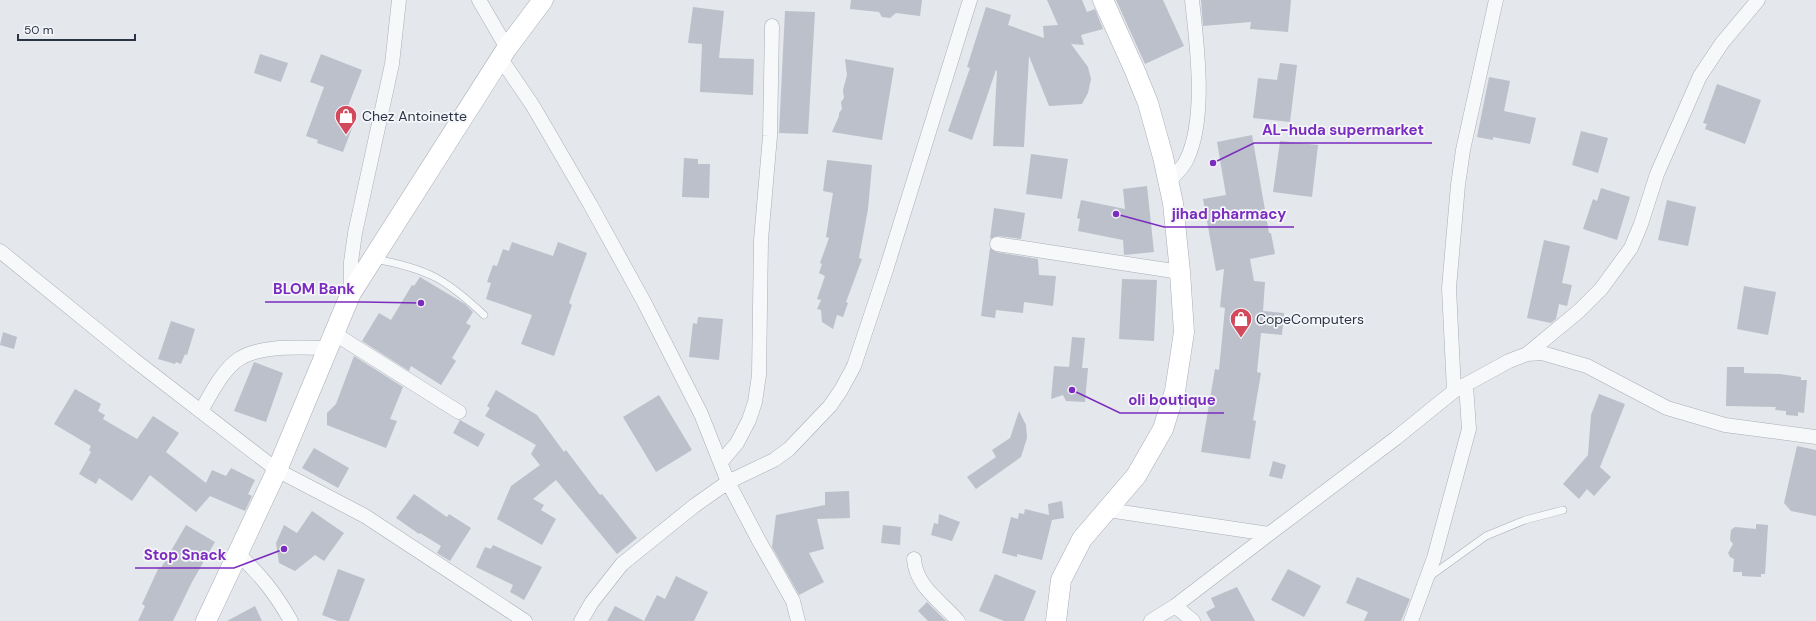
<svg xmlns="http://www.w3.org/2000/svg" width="1816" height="621" font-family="'DM Sans',sans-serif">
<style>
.building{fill:#bbc0ca}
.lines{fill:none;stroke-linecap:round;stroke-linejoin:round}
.lane-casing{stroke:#a9aeb7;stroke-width:8}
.street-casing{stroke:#a9aeb7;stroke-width:15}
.secondary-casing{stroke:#a9aeb7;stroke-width:21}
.lane{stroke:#f7f8fa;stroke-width:7}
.street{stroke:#f7f8fa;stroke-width:14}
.secondary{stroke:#fff;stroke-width:20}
.labels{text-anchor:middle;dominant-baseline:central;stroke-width:3.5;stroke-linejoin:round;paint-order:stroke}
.poi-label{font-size:14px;fill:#2b3445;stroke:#f4f6f9;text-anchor:start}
.leader{fill:none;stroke:#7b2cbf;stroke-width:1.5}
.callout-dot{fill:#7b2cbf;stroke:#f4f6f9;stroke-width:1.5}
.callout-label{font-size:15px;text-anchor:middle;font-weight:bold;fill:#7b2cbf;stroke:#f4f6f9;stroke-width:3.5;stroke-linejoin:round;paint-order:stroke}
</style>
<rect width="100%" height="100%" fill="#e4e7ec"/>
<!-- building -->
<path class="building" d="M851,0h71l-2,16 -24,-3 -6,5 -8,-1 -3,-5 -29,-3z
M1047,0h35l5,12 8,-3 8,20 -22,6 3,10 -13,-1 17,23 3,12 -3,14 -6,11 -33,2 -20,-50 -5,91 -31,-1 4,-75 -1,-1 -24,70 -24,-9 22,-63 -3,-1 19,-60 25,8 -3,10 36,13 -1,-12 15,-1z
M1116,0h47l21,46 -39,18z
M1201,0h90l-3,32 -38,-3 1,-7 -48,4z
M693,7l31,4 -5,47 35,1 -1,36 -53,-3 2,-48 -14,-1z
M785,11l30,1 -7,122 -29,-1z
M260,54l28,9 -7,19 -27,-9z
M321,54l41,16 -19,49 11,4 -11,29 -26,-9 1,-3 -12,-4 18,-49 -14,-5z
M845,59l49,9 -12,72 -50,-8 7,-16v-3l3,-4 -1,-7 3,-4 -1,-8 4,-15z
M1280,63l17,2 -7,57 -37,-4 5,-40 19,2z
M1489,77l21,4 -6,30 32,7 -6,26 -37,-7v3l-16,-3z
M1717,84l44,16 -16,44 -40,-15 2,-5 -4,-1z
M1581,131l27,7 -10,35 -26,-8z
M1252,135l17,98h2l4,21 -25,5 4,22 11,1 -2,29 21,2 -2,22 -21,-2 -4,39 4,1 -8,47 3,1 -6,38 -49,-7 14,-83 4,1 6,-62 -5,-1 4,-38 -8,2 -13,-72 23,-4 -9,-53z
M1280,141l38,4 -6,52 -39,-5z
M1031,154l37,5 -6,40 -36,-5z
M684,158l14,1v5h12l-1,34 -27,-1z
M827,160l45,5 -4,44 -9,49 3,1 -16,43 2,1 -5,14 -6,-2 -4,14 -11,-7 -1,-12 -4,-1 4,-9 -4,-1 8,-23 -6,-3 3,-9 -2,-1 9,-25 -3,-1 7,-44 -10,-2z
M1147,186l7,66 -30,3 -1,-15 -45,-9 2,-12 -3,-1 4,-18 44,9 -2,-20z
M1601,188l29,9 -13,43 -34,-11 10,-30 4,2z
M1667,200l29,7 -8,39 -30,-6z
M994,208l31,5 -4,26 -23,-3 -8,3z
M1544,240l26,6 -8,37 10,2 -5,21 -8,-2 -3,15 -5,4 -24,-5z
M512,242l41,14 5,-14 29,11 -18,50 3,2 -18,51 -33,-12 11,-29 -46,-16 5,-16 -4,-1 6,-17 4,1 6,-17 6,2z
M990,248l6,4 42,7 1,16 17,1 -3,30 -29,-4 -1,11 -27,-3 -1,8 -14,-2z
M420,277l45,27 8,8 -7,11 5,3 -19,32 4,3 -15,24 -30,-19 -2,5 -47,-30 17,-28 12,7 21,-35 2,1z
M1122,279l35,1 -3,61 -35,-2z
M1744,286l32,6 -8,43 -31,-6z
M698,317l25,2 -4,41 -30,-3 4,-34 4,1z
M171,321l24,8 -8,26 -2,-1 -4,10 -5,-2 -1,2 -17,-5z
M3,332l14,5 -3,12 -14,-4z
M1072,337l13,1 -3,30h6l-3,34 -19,-1 -3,-6 -12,4 3,-33 15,1z
M354,356l49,31 -13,32 7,2 -11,27 -59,-23v-12l9,-9z
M254,362l29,11 -17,49 -32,-11z
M1727,367h17v6l36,1 21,3v3h6l-3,33 -6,-1v4l-12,-1v-4l-11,-1 1,-3 -50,-1z
M75,389l26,15 -3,7 7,4 -2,4 34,20 16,-23 26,17 -13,19 40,31 6,-13 14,6 5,-8 24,12 -7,14 4,2 -7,15 -35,-15 -14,16 -46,-37 -18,26 -33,-23 -3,6 -17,-10 12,-22 -2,-2 2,-4 -37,-22z
M496,390l41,25 27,37 2,-2 34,45 2,-1 35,44 -20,16 -61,-74 -23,19 11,6 -3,5 15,9 -14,26 -45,-26 14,-33 29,-21 -9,-11 5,-9 -51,-29 5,-8 -3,-2z
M1599,394l26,10 -25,63 11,10 -17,19 -7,-7 -8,10 -16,-15 25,-29 3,-40z
M659,395l33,55 -36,22 -33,-55z
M1019,411l7,14 1,13 -6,19 -45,32 -9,-12 29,-20 -4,-7 18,-12z
M460,420l25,14 -7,13 -25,-14z
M1797,446l19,4v66l-25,-5 -7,-8z
M314,448l35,20 -11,20 -36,-20z
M1273,461l13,4 -4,14 -13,-3z
M849,491l1,27 -33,1 7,30 -15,4 15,29 -25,13 -27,-48 4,-32 49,-10v-13z
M414,494l33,23 2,-3 22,14 -21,33 -13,-8 4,-7 -21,-13 -1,1 -23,-16z
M1062,501l2,17 -12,2 -10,40 -25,-6v3l-15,-4 9,-36 7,2 1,-6 5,1 1,-5 24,6 -1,-11z
M312,511l32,22 -20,28 -9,-6 -20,16 -16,-8 -3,-20 8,-18 13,8z
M939,514l21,8 -8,19 -21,-6 3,-12 4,1z
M1756,524l12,1 -3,49h-4v3l-19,-1v-4h-9l1,-13 -4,-2 -2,-4 5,-9 -3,-4 1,-10 4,-3 21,2z
M186,525l29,17 -23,40 -19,39h-35l7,-15 -3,-2 17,-37 2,1z
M883,525l18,2 -1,18 -19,-2z
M493,545l49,22 -18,33 -14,-8 3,-7 -37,-18 9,-20 6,2z
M338,569l27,10 -16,42h-11l-16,-6z
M1288,569l33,17 -17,31 -33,-17z
M995,574l41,17 -12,30h-20l-25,-10z
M676,576l32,16 -14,29h-87l8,-15 29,15 13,-26 8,4z
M1357,577l53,22 -9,22h-37l4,-9 -22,-9z
M1237,587l18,34h-44l-5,-9 9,-5 -4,-9z
M927,602l19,19h-18l-10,-10z
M255,606l7,15h-35z"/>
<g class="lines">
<!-- lane casing -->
<g class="lane-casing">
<path id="lane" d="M375,259c53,10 71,20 109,56
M1429,577l57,-41 39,-16 38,-10"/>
</g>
<!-- street casing -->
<g class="street-casing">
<path id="street" d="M479,0l28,48
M501,59l32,47 57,98 54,98 57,112 27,68 30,57 35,62 5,20
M1168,182c6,-6 14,-13 18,-21 21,-42 11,-115 6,-161
M997,244l183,28
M0,251l133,108 144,111 88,46 160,105
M351,293v-31l4,-29 37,-169 7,-64
M335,334l124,78
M1527,354l15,-1 45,13 80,42 58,17 91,12
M1454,391l-5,-103 9,-103 5,-35 33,-150
M201,411c9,-16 22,-42 38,-52 23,-15 63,-11 89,-11
M721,462l16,-19 12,-23 6,-18 4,-27 2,-135 9,-104 2,-110
M1108,510l161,24 127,-96 58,-47 55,-30 18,-7 52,-43 22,-22 30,-41 10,-24 16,-50 43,-98 22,-33 36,-43
M237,553c24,22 38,40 54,68
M914,559c2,28 27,42 44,62
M581,621l11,-19 30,-38 72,-58 34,-24 46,-22 15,-11 41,-43 11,-16 13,-24 32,-96 84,-270
M1151,621l24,-15
M1193,621l-18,-15 94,-72
M1411,621l23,-63 35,-129 -3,-44"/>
</g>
<!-- secondary casing -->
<g class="secondary-casing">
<path id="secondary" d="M206,621l71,-151 74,-177 156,-245 36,-48
M1056,621l5,-41 21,-41 54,-63 27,-47 12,-38 9,-59 -4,-60 -7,-69 -10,-46 -15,-54 -13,-32 -32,-71"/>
</g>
<!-- lane -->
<use href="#lane" class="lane"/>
<!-- street -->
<use href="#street" class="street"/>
<!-- secondary -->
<use href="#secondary" class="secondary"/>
</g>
<!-- icons -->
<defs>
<g id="shop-pin" transform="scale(1.15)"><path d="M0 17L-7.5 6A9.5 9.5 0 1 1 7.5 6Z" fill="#d1495b" stroke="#f4f6f9"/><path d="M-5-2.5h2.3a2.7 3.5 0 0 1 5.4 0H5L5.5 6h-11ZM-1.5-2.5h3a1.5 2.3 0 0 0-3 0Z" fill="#fff"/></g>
</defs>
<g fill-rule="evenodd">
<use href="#shop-pin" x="346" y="116"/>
<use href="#shop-pin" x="1241" y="319"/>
</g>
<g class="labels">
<!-- poi labels -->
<g class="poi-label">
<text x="362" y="116">Chez Antoinette</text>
<text x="1256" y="319">CopeComputers</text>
</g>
</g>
<!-- callouts -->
<path class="leader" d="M1213 163L1254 143H1432M1116 214L1164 227H1294M421 303L363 302H265M1072 390L1120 413H1224M284 549L234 568H135"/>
<g class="callout-dot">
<circle cx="1213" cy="163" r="4"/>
<circle cx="1116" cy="214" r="4"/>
<circle cx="421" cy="303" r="4"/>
<circle cx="1072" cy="390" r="4"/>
<circle cx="284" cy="549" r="4"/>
</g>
<g class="callout-label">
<text x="1343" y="135">AL-huda supermarket</text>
<text x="1229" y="219">jihad pharmacy</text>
<text x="314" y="294">BLOM Bank</text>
<text x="1172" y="405">oli boutique</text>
<text x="185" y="560">Stop Snack</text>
</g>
<!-- scale -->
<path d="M18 34v6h117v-6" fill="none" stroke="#2b3445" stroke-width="2"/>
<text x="24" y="34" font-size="12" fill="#2b3445" stroke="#f4f6f9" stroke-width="3" paint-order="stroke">50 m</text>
</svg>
